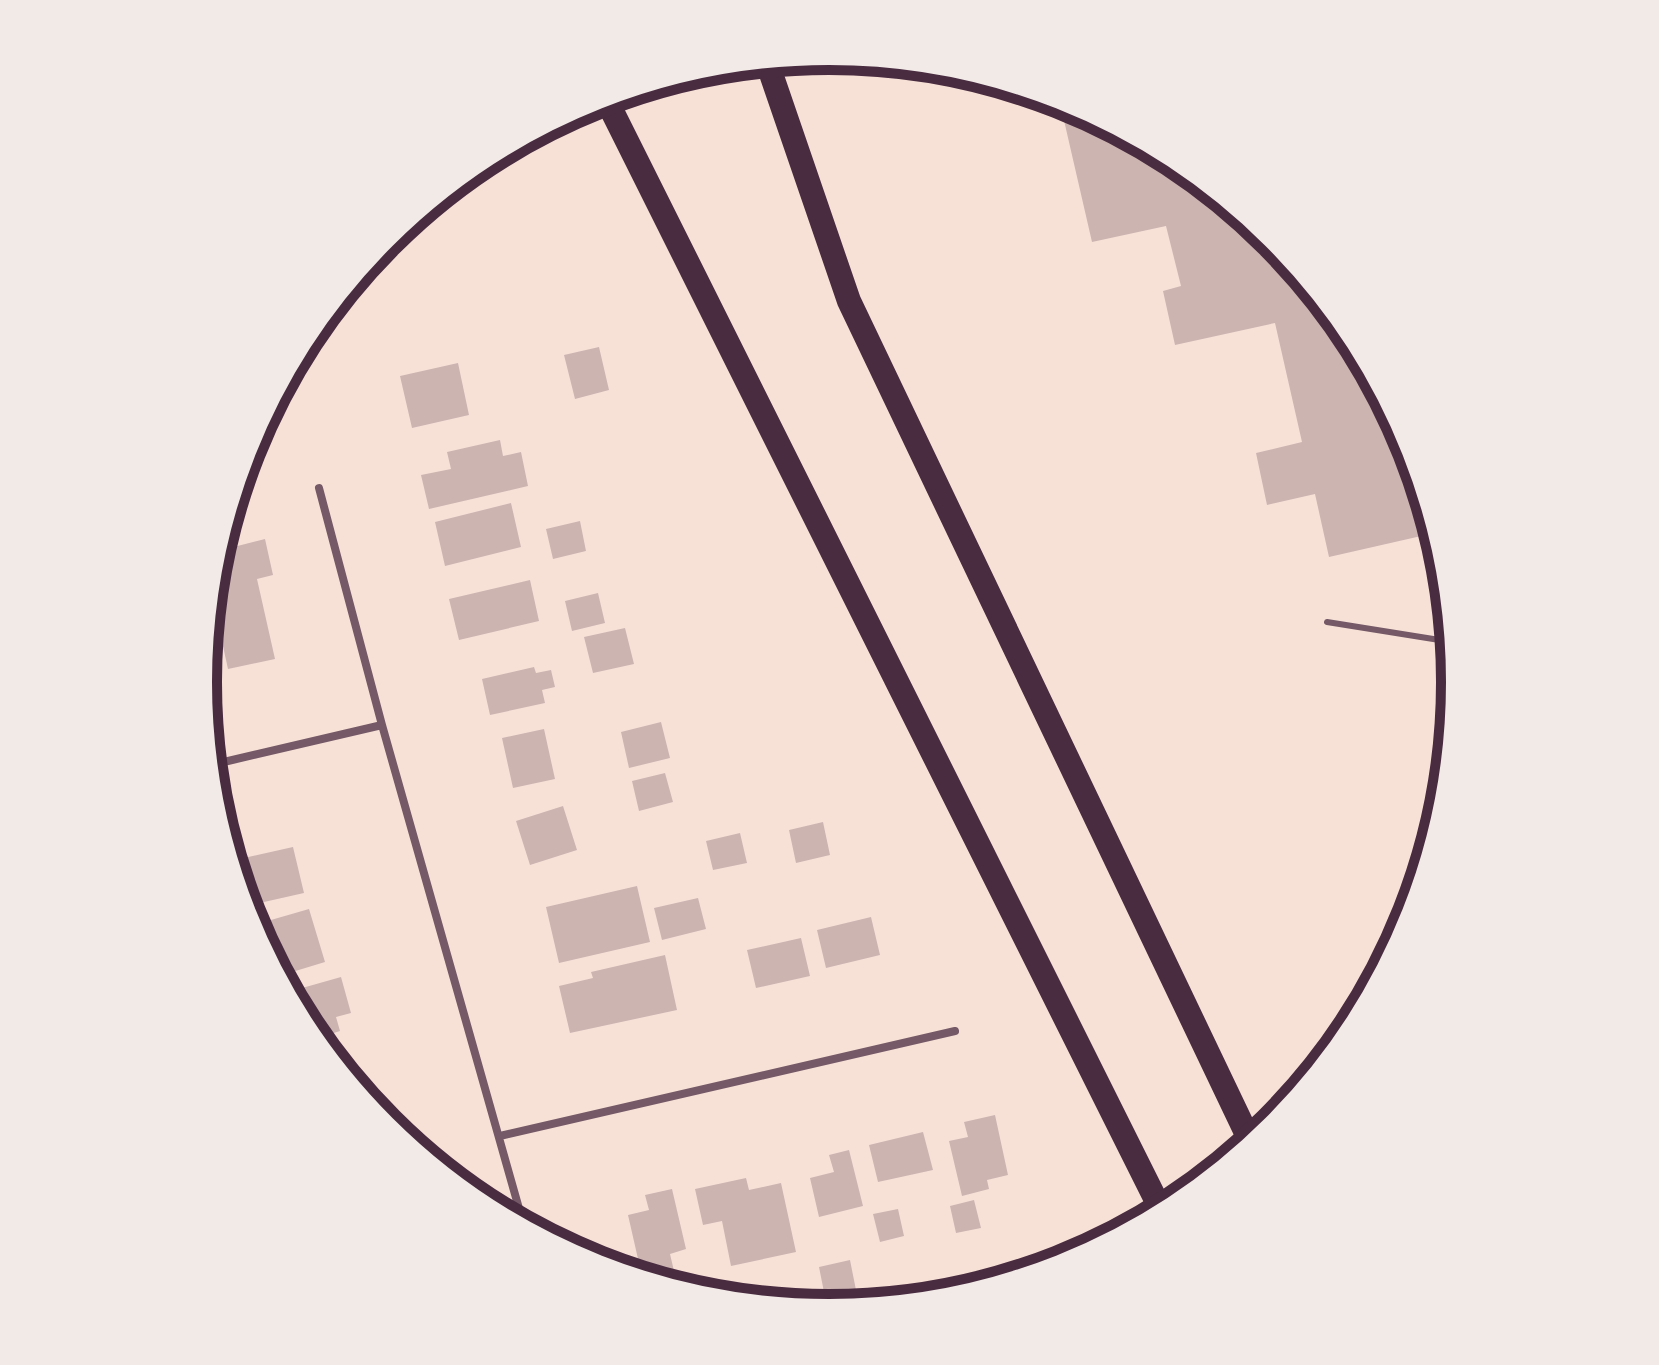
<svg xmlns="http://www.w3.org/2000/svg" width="1659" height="1365" font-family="'Fira Sans',sans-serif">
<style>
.building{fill:#ccb4b1}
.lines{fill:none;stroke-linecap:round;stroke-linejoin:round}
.service{stroke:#755966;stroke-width:6}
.minor{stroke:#755966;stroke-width:8}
.motorway{stroke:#4a2c40;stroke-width:24}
.rim{fill:none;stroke:#4a2c40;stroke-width:10}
</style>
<rect width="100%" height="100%" fill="#f7e1d7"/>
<!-- building -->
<path class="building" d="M1060,103l10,1 108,58 95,78 78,95 57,108 22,91 -101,23 -14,-63 -48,11 -11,-52 46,-11 -27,-119 -100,22 -12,-54 18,-5 -15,-60 -74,16z
M599,347l10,43 -34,9 -11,-44z
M458,363l11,52 -57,13 -12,-52z
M500,440l3,16 18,-4 7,34 -99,23 -8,-34 30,-6 -4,-17z
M511,503l10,44 -76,19 -10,-44z
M580,521l6,30 -33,8 -7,-30z
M265,539l8,36 -16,4 18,80 -47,10 -16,-73 1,-13 12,-2 -7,-30z
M530,580l9,41 -80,19 -10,-41z
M598,593l7,30 -33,8 -7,-30z
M625,628l9,36 -41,9 -9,-36z
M206,653l6,22 -9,2z
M534,667l2,6 15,-3 4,17 -13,3 3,13 -55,12 -8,-36z
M661,722l9,36 -41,10 -8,-36z
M544,729l11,50 -42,9 -11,-50z
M665,773l8,29 -34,9 -7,-30z
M563,806l14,44 -47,15 -14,-44z
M823,822l7,33 -34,8 -7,-33z
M740,833l7,30 -34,7 -7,-29z
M293,847l11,46 -58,13 -11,-46z
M637,886l13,56 -91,21 -13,-56z
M698,898l8,31 -44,11 -8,-32z
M309,909l16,53 -46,14 -20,-39 9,-3 -4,-12z
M871,917l9,38 -54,13 -9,-38z
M801,938l9,38 -54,12 -9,-38z
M665,955l12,55 -107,23 -11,-47 34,-8 -2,-6z
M341,977l10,36 -15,4 4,14 -25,8 -27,-47z
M346,1057l10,31 -22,-27z
M995,1115l13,60 -21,5 2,9 -27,7 -13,-55 19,-4 -4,-15z
M923,1132l10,38 -55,12 -9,-37z
M849,1150l14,56 -44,11 -9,-39 24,-6 -5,-17z
M746,1178l3,12 32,-7 15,69 -65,14 -9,-45 -19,4 -8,-36z
M672,1189l14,60 -16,5 8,34 -47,-14 10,-2 -13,-57 21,-5 -4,-15z
M974,1200l7,28 -25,5 -6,-27z
M898,1209l6,27 -24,6 -7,-28z
M850,1260l7,35 -31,7 -7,-35z"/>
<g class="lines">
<!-- service -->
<path class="service" d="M1327,622l125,20"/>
<!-- minor -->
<path class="minor" d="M319,488l63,237 142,501
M211,765l171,-40
M500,1136l455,-105"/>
<!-- motorway -->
<path class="motorway" d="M767,62l82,239 402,842
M606,99l556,1113"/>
</g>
<!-- crop -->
<path d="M0 0H1659V1365H0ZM217 682a612 612 0 1 1 1224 0a612 612 0 1 1-1224 0Z" fill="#f1eae7" fill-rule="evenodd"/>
<path class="rim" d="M217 682a612 612 0 1 1 1224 0a612 612 0 1 1-1224 0Z"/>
</svg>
